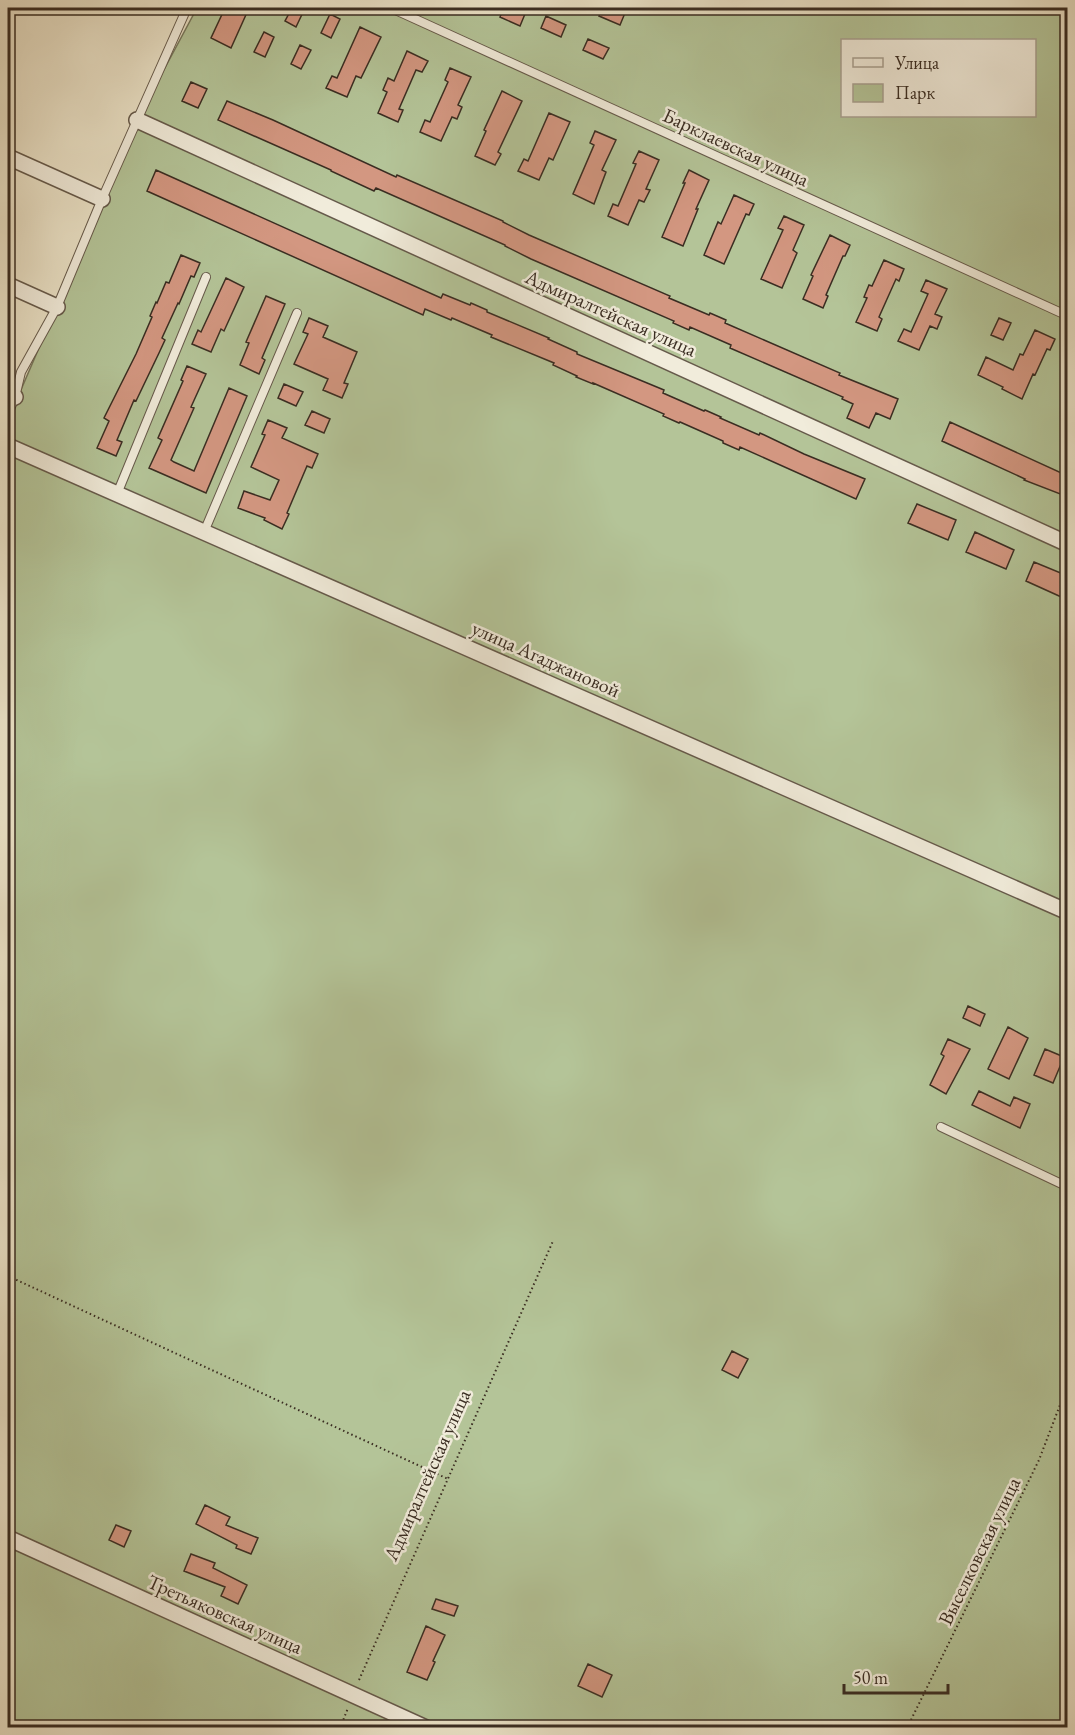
<svg xmlns="http://www.w3.org/2000/svg" width="1075" height="1735" font-family="'EB Garamond',serif">
<style>
.green{fill:#b4c498;stroke:#77785d;stroke-width:1.5;fill-rule:evenodd}
.building{fill:#d39781;stroke:#3a2d22;stroke-width:1.5}
.lines{fill:none;stroke-linecap:round;stroke-linejoin:round}
.lane-casing{stroke:#665a4b;stroke-width:10}
.street-casing{stroke:#665a4b;stroke-width:18}
.path{stroke:#3a2d22;stroke-width:2;stroke-dasharray:1.5 3;stroke-linecap:butt}
.lane{stroke:#f1ecdb;stroke-width:8}
.street{stroke:#f1ecdb;stroke-width:15}
.labels{text-anchor:middle;dominant-baseline:central;stroke-width:5;stroke-linejoin:round;paint-order:stroke}
.street-label{font-size:20px;fill:#3a2d22;stroke:#f1ecdb}
</style>
<rect width="100%" height="100%" fill="#eae2c7"/>
<filter id="stains"><feTurbulence type="fractalNoise" baseFrequency=".00333" numOctaves="4"/><feColorMatrix values="0 0 0 0 .2 0 0 0 0 .09 0 0 0 0 .02 0 0 0 .5 -.17"/></filter>
<radialGradient id="worn" r=".72"><stop offset=".6" stop-color="#630" stop-opacity="0"/><stop offset="1" stop-color="#630" stop-opacity=".3"/></radialGradient>
<!-- green -->
<path class="green" d="M197,8h870v1719l-1059,1v-1308l129,-300zM842,40h192v76h-192z"/>
<!-- building -->
<path class="building" d="M225,8h24l-18,40 -20,-10z
M292,8h13l-9,19 -11,-6z
M504,8h6l15,6 -5,12 -20,-9z
M603,8h10l12,5 -5,12 -21,-9z
M330,14l10,5 -9,19 -10,-5z
M546,16l20,9 -5,12 -20,-9z
M360,27l21,10 -20,41 -5,-2 -9,21 -21,-9 6,-12 5,2z
M264,32l10,5 -9,20 -11,-5z
M588,39l21,9 -6,11 -20,-9z
M300,45l11,5 -10,19 -10,-5z
M407,51l21,10 -6,11 -6,-2 -17,39 4,1 -5,12 -20,-9 9,-21 -4,-2 5,-12 6,3z
M450,68l21,9 -13,28 4,2 -5,12 -5,-2 -11,24 -21,-9 5,-12 5,2 18,-40 -3,-2z
M191,82l16,7 -9,19 -16,-7z
M502,91l20,10 -24,51 3,2 -6,11 -20,-9 11,-25 -2,-1z
M227,101l46,19 123,57 1,-2 106,46v1l26,13 141,61 -1,2 40,17 1,-2 16,7 -1,3 115,50 -1,2 59,24 -8,20 -14,-6 -7,15 -22,-10 6,-14 -11,-5 1,-2 -113,-49 1,-3 -41,-18 -1,3 -16,-7 1,-2 -143,-62 -26,-13v-1l-129,-57 -2,3 -43,-20v-1l-113,-50z
M549,113l21,9 -17,38 -4,-2 -10,22 -21,-9 6,-12 4,2z
M595,131l21,9 -14,30 4,2 -12,32 -21,-10 21,-49 -4,-2z
M639,151l20,9 -13,29 4,1 -6,12 -5,-2 -11,25 -20,-9 5,-12 5,2 18,-42 -3,-1z
M156,170l285,128 2,-4 27,11 1,-2 16,7v2l62,26 -1,1 29,13v2l87,36 -1,3 41,18 1,-1 16,7 -1,1 39,17 1,-2 44,21 61,25 -9,20 -116,-52 -1,3 -16,-7v-2l-43,-19 -1,1 -16,-7 1,-2 -71,-31v1l-17,-7 1,-1 -24,-11 1,-2 -63,-26 1,-2 -40,-17 -1,2 -26,-11 -2,6 -276,-124z
M689,170l20,10 -13,29h2l-15,37 -21,-9 23,-54h-2z
M734,195l20,9 -5,11 -3,-1 -22,50 -20,-9 14,-33 3,2z
M784,216l20,9 -11,25 4,3 -15,35 -21,-9 22,-49 -5,-2z
M830,235l20,10 -5,11h-2l-17,39 2,1 -5,12 -20,-9 10,-23 -2,-1z
M181,255l19,8 -6,14 -3,-1 -12,28 -1,-1 -16,35 3,2 -6,13 -23,48 -2,-1 -17,40 5,2 -6,14 -19,-8 12,-27 -5,-3 32,-64 16,-37 -2,-1 6,-14 1,1 9,-21 3,1z
M884,260l20,9 -5,12 -3,-2 -17,38 3,2 -5,12 -21,-9 11,-24 -3,-1 5,-12 3,1z
M226,278l18,9 -20,44 -3,-2 -10,23 -19,-8 6,-14 3,2z
M926,280l21,9 -12,25 7,3 -5,12 -7,-3 -11,24 -21,-9 6,-12 7,3 17,-38 -7,-3z
M266,296l19,8 -23,54 3,2 -6,14 -19,-9 9,-22 -3,-1z
M309,318l19,8 -5,11 34,15 -13,31 4,1 -6,14 -19,-8 5,-11 -34,-15 14,-30 -5,-2z
M999,318l12,5 -8,17 -12,-5z
M1035,330l20,9 -5,11 -3,-1 -12,26 -2,-1 -11,25 -20,-10 1,-2 -25,-12 8,-18 27,13 7,-16 3,1z
M187,366l19,8 -15,33 3,1 -23,52 3,2 20,9 35,-83 18,8 -41,97 -57,-25 13,-28 -4,-2 25,-57 -2,-1z
M284,384l19,8 -7,14 -18,-8z
M312,411l18,8 -6,14 -19,-8z
M268,420l19,8 -5,10 36,16 -6,14 -5,-2 -20,47 2,1 -7,15 -18,-9 1,-2 -27,-10 6,-17 26,9 9,-20 -28,-13 14,-32 -3,-1z
M950,422l118,54v21l-44,-17 1,-1 -83,-38z
M917,504l39,16 -8,20 -40,-17z
M975,532l39,18 -8,19 -40,-17z
M1034,562l34,14v24l-42,-19z
M968,1006l17,8 -5,12 -17,-8z
M1008,1027l20,11 -19,41 -21,-10z
M948,1039l22,10 -24,45 -16,-9 14,-29 -3,-2z
M1045,1049l19,8 -11,26 -19,-8z
M979,1091l31,15 4,-9 16,7 -10,24 -48,-23z
M732,1351l16,8 -10,19 -16,-8z
M205,1505l25,12 -4,8 32,13 -7,16 -15,-6 1,-3 -41,-21z
M116,1525l15,6 -7,16 -15,-7z
M191,1554l24,9 -2,5 34,17 -9,19 -17,-8 4,-9 -41,-16z
M436,1599l22,7 -4,10 -22,-7z
M426,1626l19,9 -12,26 2,1 -8,18 -20,-8z
M588,1664l24,11 -10,22 -24,-11z"/>
<g class="lines">
<!-- lane casing -->
<g class="lane-casing">
<path id="lane" d="M391,8l677,308
M8,414l7,-17 6,-25 36,-65 45,-108 85,-191
M117,494l89,-217
M204,532l93,-219
M941,1127l127,60"/>
</g>
<!-- street casing -->
<g class="street-casing">
<path id="street" d="M137,120l931,424
M8,157l94,42
M8,285l49,22
M8,393l7,4
M8,446l1060,466
M8,1538l418,190"/>
</g>
<!-- path -->
<path class="path" d="M8,1276l440,203
M359,1680l194,-439
M340,1728l8,-20
M907,1728l132,-268 29,-76"/>
<!-- lane -->
<use href="#lane" class="lane"/>
<!-- street -->
<use href="#street" class="street"/>
</g>
<g class="labels">
<!-- street labels -->
<g class="street-label">
<text transform="translate(736 147) rotate(25)">Барклаевская улица</text>
<text transform="translate(611 313) rotate(24)">Адмиралтейская улица</text>
<text transform="translate(546 659) rotate(24)">улица Агаджановой</text>
<text transform="translate(427 1475) rotate(-66)">Адмиралтейская улица</text>
<text transform="translate(979 1551) rotate(-64)">Выселковская улица</text>
<text transform="translate(225 1614) rotate(24)">Третьяковская улица</text>
</g>
</g>
<!-- margin -->
<rect width="1075" height="1735" fill="none" stroke="#eae2c7" stroke-width="30"/>
<rect x="9" y="9" width="1057" height="1717" fill="none" stroke="#3a2d22" stroke-width="3"/>
<rect x="15" y="15" width="1045" height="1705" fill="none" stroke="#3a2d22" stroke-width="1.5"/>
<!-- legend -->
<rect x="841" y="39" width="195" height="78" fill="#f1ecdb" stroke="#a8a091" stroke-width="1.5"/>
<rect x="853" y="58" width="30" height="9" fill="#f1ecdb" stroke="#a8a091" stroke-width="1.5"/>
<text x="895" y="69" font-size="18" fill="#3a2d22">Улица</text>
<rect x="853" y="84" width="30" height="18" fill="#b4c498" stroke="#a8a091" stroke-width="1.5"/>
<text x="895" y="99" font-size="18" fill="#3a2d22">Парк</text>
<!-- scale -->
<path d="M844 1684v9h104v-9" fill="none" stroke="#3a2d22" stroke-width="3"/>
<text x="853" y="1684" font-size="18" fill="#3a2d22" stroke="#f1ecdb" stroke-width="4.5" paint-order="stroke">50 m</text>
<rect width="100%" height="100%" filter="url(#stains)"/>
<rect width="100%" height="100%" fill="url(#worn)"/>
</svg>
